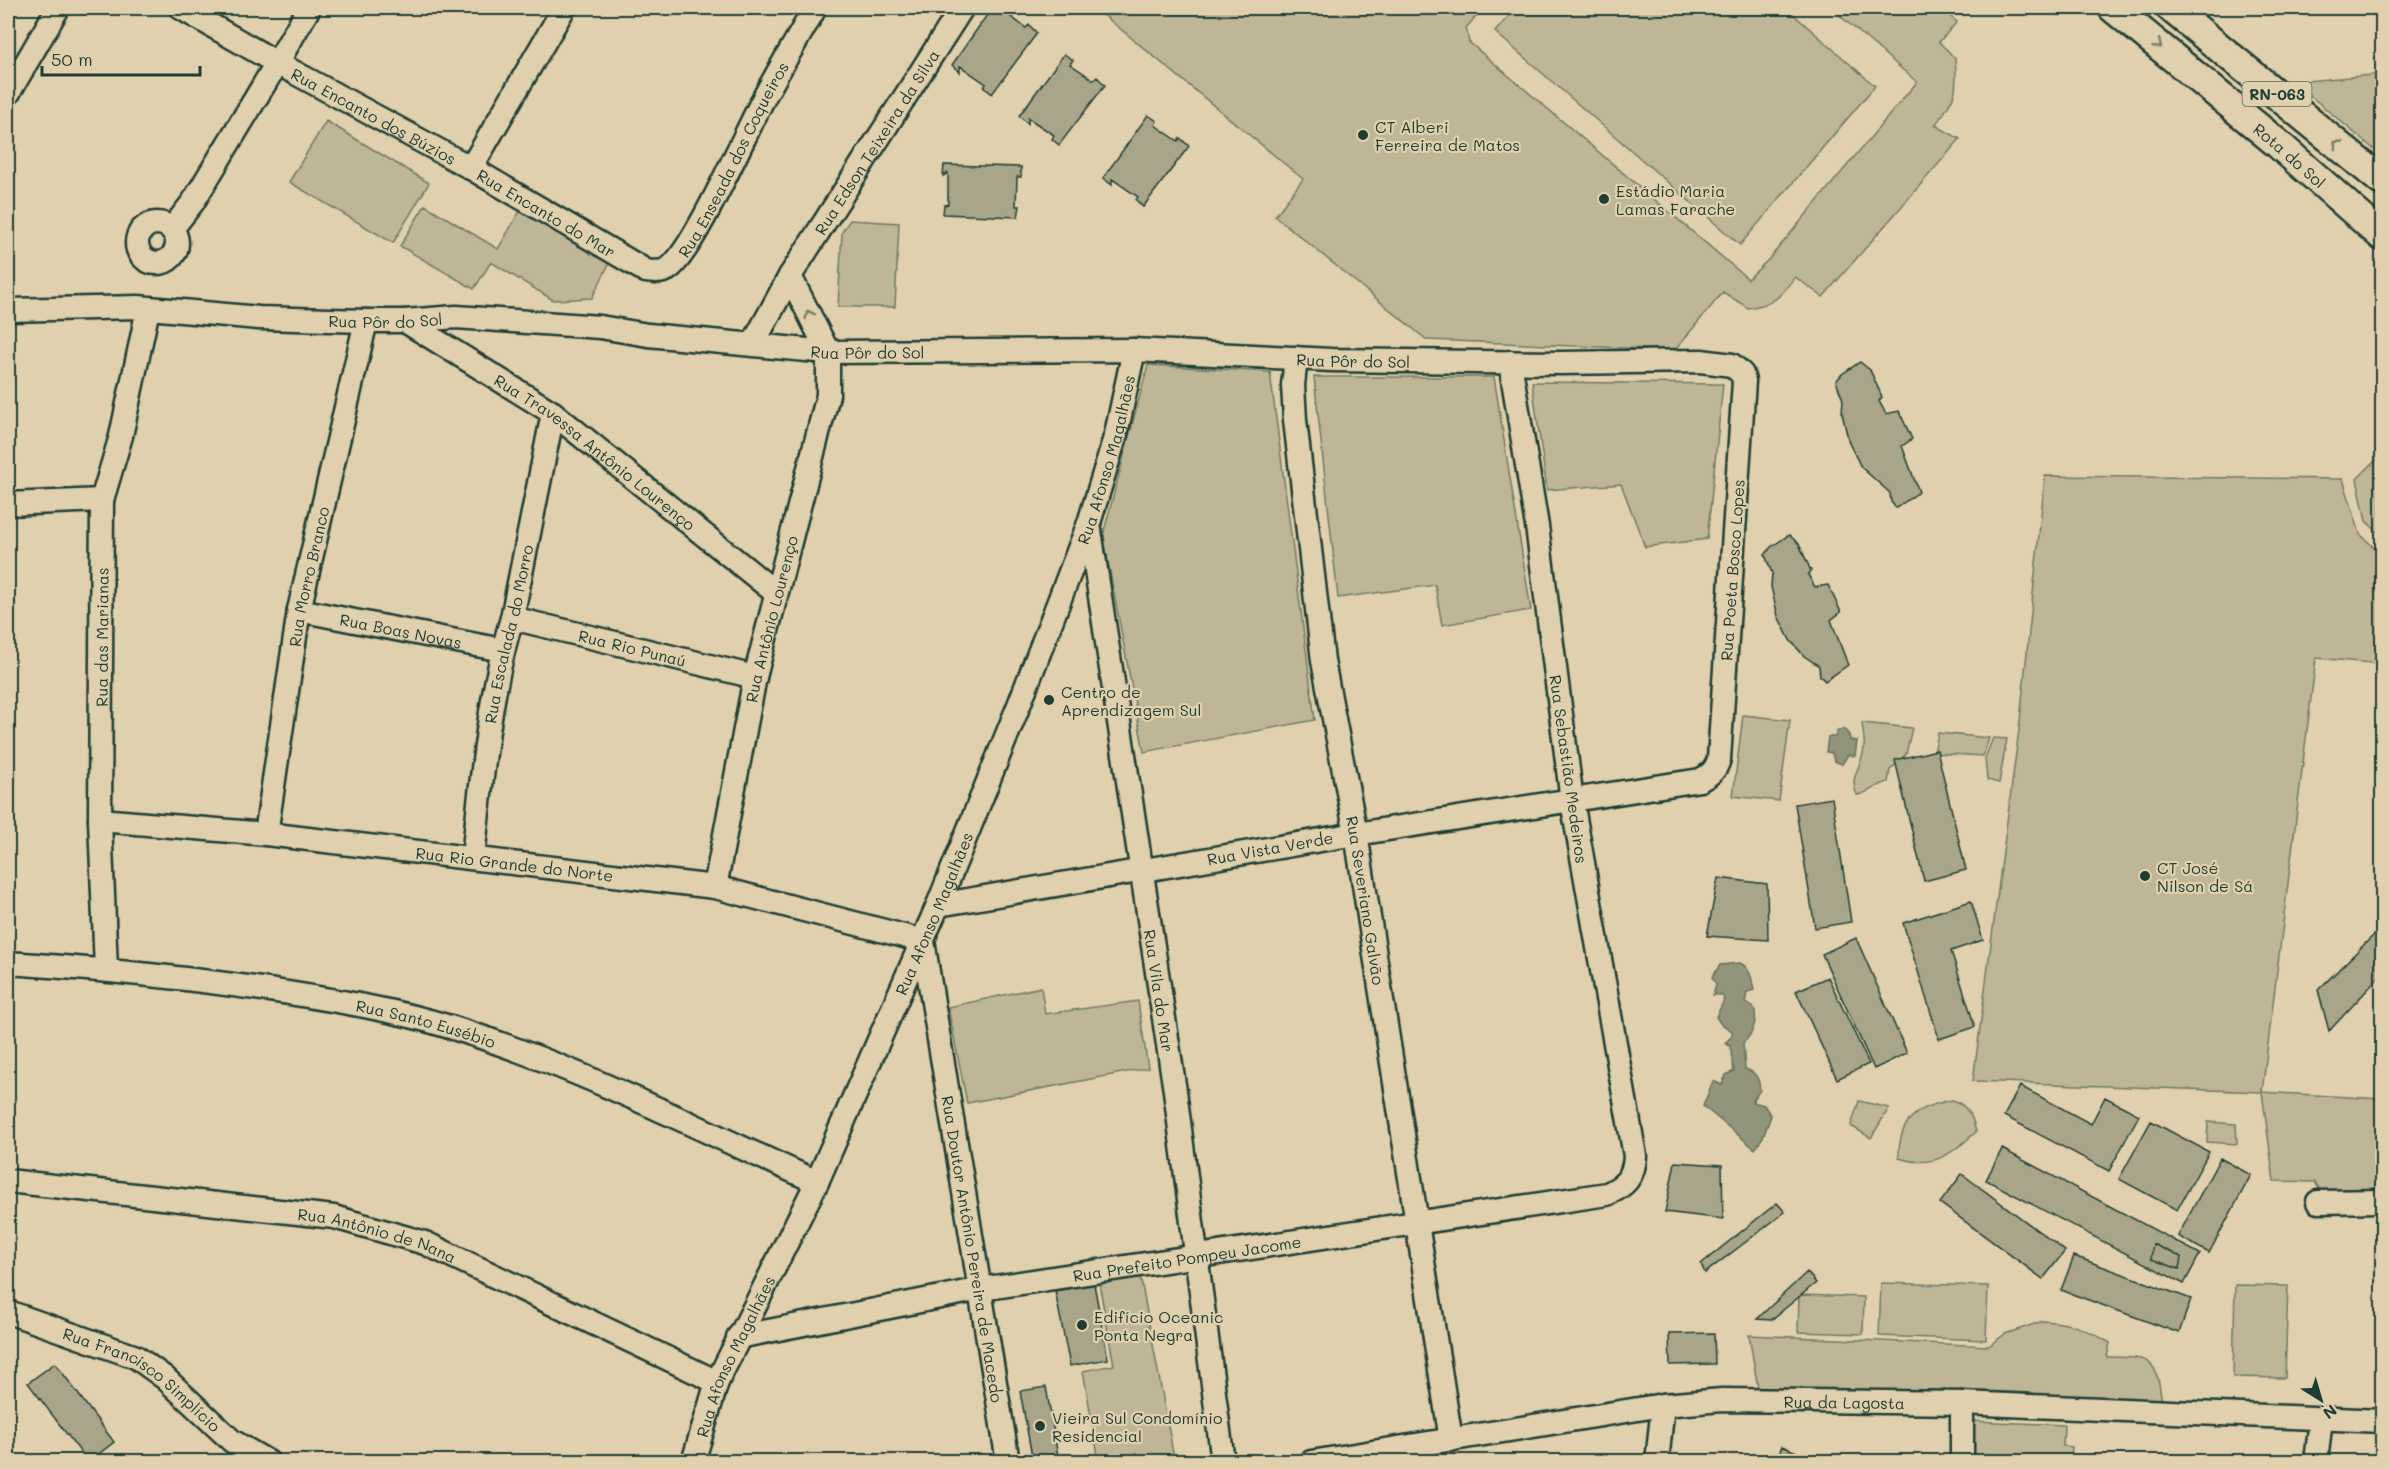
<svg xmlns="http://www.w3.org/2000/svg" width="2390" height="1469" font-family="Mali,sans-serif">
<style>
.green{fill:#beb697;stroke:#6e7a66;stroke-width:1.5}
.water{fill:#92947b;stroke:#64715f;stroke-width:1.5}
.building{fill:#a8a58a;stroke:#1f3d34;stroke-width:1.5}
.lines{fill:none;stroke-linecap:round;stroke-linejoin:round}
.minor-casing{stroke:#1f3d34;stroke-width:27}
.major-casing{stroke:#1f3d34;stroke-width:33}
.minor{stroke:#e1d0ad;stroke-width:22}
.major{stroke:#e1d0ad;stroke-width:28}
.oneway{stroke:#767f6a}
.poi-dot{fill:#1f3d34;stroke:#e1d0ad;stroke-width:2}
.labels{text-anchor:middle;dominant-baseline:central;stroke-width:4.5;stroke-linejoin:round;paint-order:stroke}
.shield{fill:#e1d0ad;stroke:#596958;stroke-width:1.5}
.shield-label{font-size:15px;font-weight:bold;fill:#1f3d34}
.street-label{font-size:16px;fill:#1f3d34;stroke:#e1d0ad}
.poi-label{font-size:16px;fill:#1f3d34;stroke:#e1d0ad;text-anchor:start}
</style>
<rect width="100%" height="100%" fill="#e1d0ad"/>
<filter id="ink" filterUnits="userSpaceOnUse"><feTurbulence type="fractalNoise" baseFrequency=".0167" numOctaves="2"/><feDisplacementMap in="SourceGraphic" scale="12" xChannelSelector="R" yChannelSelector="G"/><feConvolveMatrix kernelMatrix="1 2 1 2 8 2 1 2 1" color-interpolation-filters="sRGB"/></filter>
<g filter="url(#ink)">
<!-- green -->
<path class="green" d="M1095,8h388l-17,20 3,14 279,237 21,-20 148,-177 -86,-74h109l17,14 -18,20 16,16c3,34 1,40 -20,67l25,14 -137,158 -28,-20c-16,21 -20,27 -47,31l-25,-16 -48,58 -248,-10 -152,-124 28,-37z
M1516,8h270l89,78 -135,159 -245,-213z
M2382,74v82l-88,-74z
M326,121l103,62 -36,60 -104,-61z
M425,205l73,44 22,-38 91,49 -19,38 -39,2 -62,-38 -17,27 -74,-43z
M850,220l49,3 -4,84h-57l4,-75z
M1148,365l122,7 45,348 -171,32 -41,-217z
M1314,377h180l37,233 -89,15 -7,-40 -97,13z
M1532,382l191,2 -16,155 -62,8 -24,-63 -74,6z
M2382,454v82l-16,-15 -9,-42z
M2045,476l298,3 17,55 22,21v109l-66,-6 -54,434 120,7v95l-61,-2 -6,-10 -41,-1 -12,-89 -289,-11 46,-351z
M1743,715l47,5 -11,81 -46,-5z
M1862,723l50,5 -6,26 -16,16 -2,12c-12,3 -21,12 -31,13 -9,-18 5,-28 7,-47 1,-8 -1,-16 -2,-25z
M1938,733l51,5 -6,18 -49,-3z
M1993,738l14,1 -8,44 -12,-3 -2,-22z
M1041,987l4,27 93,-13 10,67 -181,35 -19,-96z
M1953,1100c16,7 19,15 23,32 -24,22 -43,37 -77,26 -1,-38 18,-52 54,-58z
M1859,1101l30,7 -18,30 -20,-12z
M2208,1122l28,2 1,20 -30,-2z
M1139,1269l35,189 -19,3h-56l-16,-90 31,-6 -16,-88z
M1881,1283l107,3 -2,54 -107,-4z
M2235,1285l53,1 -3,92 -52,-1z
M1799,1295l65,2 -1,37 -65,-2z
M2043,1321c26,1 44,8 67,22l-3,14c45,1 49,-1 55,46l-392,-13 -12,-2 -9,-53 240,11 16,-12z
M1973,1421l91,4 -1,21 9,1 -1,14 -100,1z"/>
<!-- water -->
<path class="water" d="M1844,729l5,6 1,5 7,1 -2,15 -7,-1 -6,9 -8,-3 -2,-8 -6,-1 2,-15h7l3,-7z
M1740,963c11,5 12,17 14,27l-7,2 -2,11 8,3c6,11 0,29 -10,37l2,26c11,3 14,9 15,21l-8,12 12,3 7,11 -8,21 -8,12 -52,-43 10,-25 9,4 4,-10 8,-4 -4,-25 -5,-3 7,-7v-5l-12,-8 -4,-6 8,-17 -2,-5h-9l3,-10 -4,-8 8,-12z"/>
<!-- building -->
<path class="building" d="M992,8h12l-1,3 23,17 3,-3 8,8 -45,61 -8,-7 2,-3 -26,-18v6l-8,-7z
M1064,54l9,6 -3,4 24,16 3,-3 8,8 -46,60 -7,-6 2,-4 -26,-17v6l-9,-8z
M1148,115l9,6 -2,4 23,16 2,-3 9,8 -46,61 -7,-7 2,-3 -26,-18v6l-9,-7z
M944,165l77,2v10h-4l-1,29h4l-2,11 -75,-3 1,-9 4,-1v-31l-5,3z
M1860,362l10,8 12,27 -3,4 7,13 13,-3 13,28 -10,7 17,46 -23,16 -5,-6 -1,-9 -29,-26 -12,-24 -7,-30 1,-13 -7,-19 6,-7z
M1789,535l10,9 12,27 -3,4 7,12 13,-2 13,27 -10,8 17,45 -23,16 -5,-5 -1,-10 -15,-10 -14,-16 -12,-24 -7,-29 1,-14 -7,-18 6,-8z
M1937,750l29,120 -42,11 -29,-121z
M1832,798l19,124 -36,6 -20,-124z
M1718,878l49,6 1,56 -61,-4z
M1971,901l12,39 -32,11 24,76 -36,12 -36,-116z
M2382,927v47l-53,57 -11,-41z
M1856,938l51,115 -33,16 -52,-115z
M1828,977l41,87 -32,15 -41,-88z
M2020,1086l71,38 14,-27 34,18 -30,56 -105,-55z
M2151,1121l58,31 -32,58 -58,-31z
M2002,1149l198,105 -16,30 -198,-104z
M2220,1158l31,17 -42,78 -31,-17z
M1675,1162l47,3 1,54 -58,-7z
M1962,1174l103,77 -22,28 -103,-76z
M1777,1203l8,9 -80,61 -4,-9z
M2153,1244l28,13 -2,12 -28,-10z
M2074,1256l117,43 -12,34 -118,-43z
M1807,1272l9,11 -45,37 -14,-1z
M1094,1284l14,75 -38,7 -15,-75z
M1714,1333l1,31 -45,1 -1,-31z
M55,1363l59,79 -26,20 -60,-79z
M1046,1387l13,75h-26l-13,-71z
M1782,1446l38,16h-44z"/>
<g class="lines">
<!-- minor casing -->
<g class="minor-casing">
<g id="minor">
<path id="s1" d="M309,8l-32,55 194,105 175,103c8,1 15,2 22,-2 26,-17 80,-143 99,-177 16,-29 32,-56 48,-84"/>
<path d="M8,94l50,-86"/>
<path d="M471,168l93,-160"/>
<circle cx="157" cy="243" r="20"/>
<path d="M172,229l21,-27 84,-139 -96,-55"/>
<path id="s2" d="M8,310l130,-3 121,11 107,3h39l51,-4 144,10 48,8 180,17 306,-2 197,10 229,3 141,-2 31,4 10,9 2,7 -25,378c-3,11 -9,16 -19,21l-344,54 -418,71"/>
<path id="s3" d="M405,321l148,92 223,180"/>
<path id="s4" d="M753,344l37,-68 172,-268"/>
<path id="s5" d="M1296,358l-3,27 2,35 28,241 33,173 95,606"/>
<path d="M8,504l94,-4"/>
<path id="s6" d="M1089,524l86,567 48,371"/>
<path id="s7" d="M299,610l203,40"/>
<path id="s8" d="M512,618l243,59"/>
<path id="s9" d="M100,820l166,14 449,53 208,54"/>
<path id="s10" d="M266,834l33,-224 67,-289"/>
<path id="s11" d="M473,857c9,-80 16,-162 39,-239l41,-205"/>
<path id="s12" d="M715,887l40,-210 73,-282v-43l-38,-76"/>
<path id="s13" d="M923,941l85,521"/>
<path id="s14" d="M8,963c91,6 183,15 274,29 57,9 113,18 168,35 127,39 246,101 367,155"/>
<path id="s15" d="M106,970l-6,-150 2,-320 19,-64 27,-127"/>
<path id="s16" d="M8,1181l326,36 91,26 292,139"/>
<path d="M2318,1202l64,-1"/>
<path id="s17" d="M8,1312l128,45 29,21 67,63 36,21"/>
<path id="s18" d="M738,1337l243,-48 626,-95c18,-8 27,-17 28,-38l-63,-355 -35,-275 -27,-164"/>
<path id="s19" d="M693,1462l24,-80 100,-200 121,-277 81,-200 70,-182 27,-89 18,-84"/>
<path id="s20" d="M1311,1462l352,-57 59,-5 240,3 420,18"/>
<path d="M1657,1462l6,-57"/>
<path d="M1962,1462v-59"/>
<path d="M2316,1462l5,-43"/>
</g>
</g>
<!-- major casing -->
<g class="major-casing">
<g id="major">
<path id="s21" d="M2113,8l164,135 105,93"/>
<path d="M2171,8l211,173"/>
</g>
</g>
<!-- minor -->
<use href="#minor" class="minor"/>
<!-- major -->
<use href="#major" class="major"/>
</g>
<!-- one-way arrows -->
<defs><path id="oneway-chevron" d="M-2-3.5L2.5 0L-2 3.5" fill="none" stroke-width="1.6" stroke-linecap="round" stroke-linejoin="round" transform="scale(1.5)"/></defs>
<g class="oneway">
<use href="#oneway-chevron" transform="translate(2158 45) rotate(40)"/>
<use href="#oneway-chevron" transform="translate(2337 144) rotate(-141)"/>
<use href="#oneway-chevron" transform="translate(809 314) rotate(-117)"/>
</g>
</g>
<!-- markers -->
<g class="poi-dot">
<circle cx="1363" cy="135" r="6"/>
<circle cx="1604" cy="199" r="6"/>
<circle cx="1049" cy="700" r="6"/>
<circle cx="2145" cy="876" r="6"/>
<circle cx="1082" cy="1325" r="6"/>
<circle cx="1040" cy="1426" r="6"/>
</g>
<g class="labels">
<!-- shield labels -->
<rect class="shield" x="2242.5" y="82" width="69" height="24" rx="4.5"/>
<g class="shield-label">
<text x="2277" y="94">RN-063</text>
</g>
<!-- street labels -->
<g class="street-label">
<text stroke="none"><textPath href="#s1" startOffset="174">Rua Encanto dos Búzios</textPath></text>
<text stroke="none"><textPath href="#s4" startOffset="237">Rua Edson Teixeira da Silva</textPath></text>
<text stroke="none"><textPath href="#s21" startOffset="230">Rota do Sol</textPath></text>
<text stroke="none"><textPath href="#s1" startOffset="638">Rua Enseada dos Coqueiros</textPath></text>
<text stroke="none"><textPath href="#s1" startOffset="372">Rua Encanto do Mar</textPath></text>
<text stroke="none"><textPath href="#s2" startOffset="378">Rua Pôr do Sol</textPath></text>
<text stroke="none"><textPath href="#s2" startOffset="862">Rua Pôr do Sol</textPath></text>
<text stroke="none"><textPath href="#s2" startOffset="1348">Rua Pôr do Sol</textPath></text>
<text stroke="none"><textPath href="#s3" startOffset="231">Rua Travessa Antônio Lourenço</textPath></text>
<text stroke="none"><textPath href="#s19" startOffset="1086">Rua Afonso Magalhães</textPath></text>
<text transform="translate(1732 570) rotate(-86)">Rua Poeta Bosco Lopes</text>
<text stroke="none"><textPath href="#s10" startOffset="261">Rua Morro Branco</textPath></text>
<text stroke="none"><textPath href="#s12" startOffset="274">Rua Antônio Lourenço</textPath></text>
<text stroke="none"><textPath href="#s7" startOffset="104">Rua Boas Novas</textPath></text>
<text stroke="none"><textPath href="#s11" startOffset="226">Rua Escalada do Morro</textPath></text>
<text stroke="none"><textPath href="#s15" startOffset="333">Rua das Marianas</textPath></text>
<text stroke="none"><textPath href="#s8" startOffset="124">Rua Rio Punaú</textPath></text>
<text transform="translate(1569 769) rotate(82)">Rua Sebastião Medeiros</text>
<text transform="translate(1270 848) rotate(-10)">Rua Vista Verde</text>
<text stroke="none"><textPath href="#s9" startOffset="417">Rua Rio Grande do Norte</textPath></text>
<text stroke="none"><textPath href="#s5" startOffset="548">Rua Severiano Galvão</textPath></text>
<text stroke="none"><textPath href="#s19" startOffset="600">Rua Afonso Magalhães</textPath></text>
<text stroke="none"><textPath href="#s6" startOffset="472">Rua Vila do Mar</textPath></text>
<text stroke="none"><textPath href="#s14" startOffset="423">Rua Santo Eusébio</textPath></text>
<text stroke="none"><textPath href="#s16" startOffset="374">Rua Antônio de Nana</textPath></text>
<text stroke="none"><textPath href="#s13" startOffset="312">Rua Doutor Antônio Pereira de Macedo</textPath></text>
<text stroke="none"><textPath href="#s18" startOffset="456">Rua Prefeito Pompeu Jacome</textPath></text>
<text stroke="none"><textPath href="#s19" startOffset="114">Rua Afonso Magalhães</textPath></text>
<text stroke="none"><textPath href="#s17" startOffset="152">Rua Francisco Simplício</textPath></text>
<text stroke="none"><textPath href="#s20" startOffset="538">Rua da Lagosta</textPath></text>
</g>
<!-- poi labels -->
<g class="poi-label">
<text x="1375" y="126">CT Alberi<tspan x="1375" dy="18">Ferreira de Matos</tspan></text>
<text x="1616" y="190">Estádio Maria<tspan x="1616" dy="18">Lamas Farache</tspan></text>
<text x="1061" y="691">Centro de<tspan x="1061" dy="18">Aprendizagem Sul</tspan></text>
<text x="2157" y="867">CT José<tspan x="2157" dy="18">Nilson de Sá</tspan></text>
<text x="1094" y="1316">Edifício Oceanic<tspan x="1094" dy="18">Ponta Negra</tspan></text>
<text x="1052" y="1417">Vieira Sul Condomínio<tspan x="1052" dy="18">Residencial</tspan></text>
</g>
</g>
<!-- margin -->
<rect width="2390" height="1469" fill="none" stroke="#e1d0ad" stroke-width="30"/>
<rect x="15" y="15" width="2360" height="1439" fill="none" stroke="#1f3d34" stroke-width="2" filter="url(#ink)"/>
<!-- north arrow -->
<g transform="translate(2321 1400) rotate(143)" stroke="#e1d0ad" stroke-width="4.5" paint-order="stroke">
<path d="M0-4.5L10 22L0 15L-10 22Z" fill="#1f3d34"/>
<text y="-9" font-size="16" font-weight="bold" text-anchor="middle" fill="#1f3d34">N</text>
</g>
<!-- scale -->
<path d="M42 66v9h158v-9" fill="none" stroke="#1f3d34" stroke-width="3"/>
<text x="51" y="66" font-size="18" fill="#1f3d34" stroke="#e1d0ad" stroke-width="4.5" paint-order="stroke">50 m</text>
</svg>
